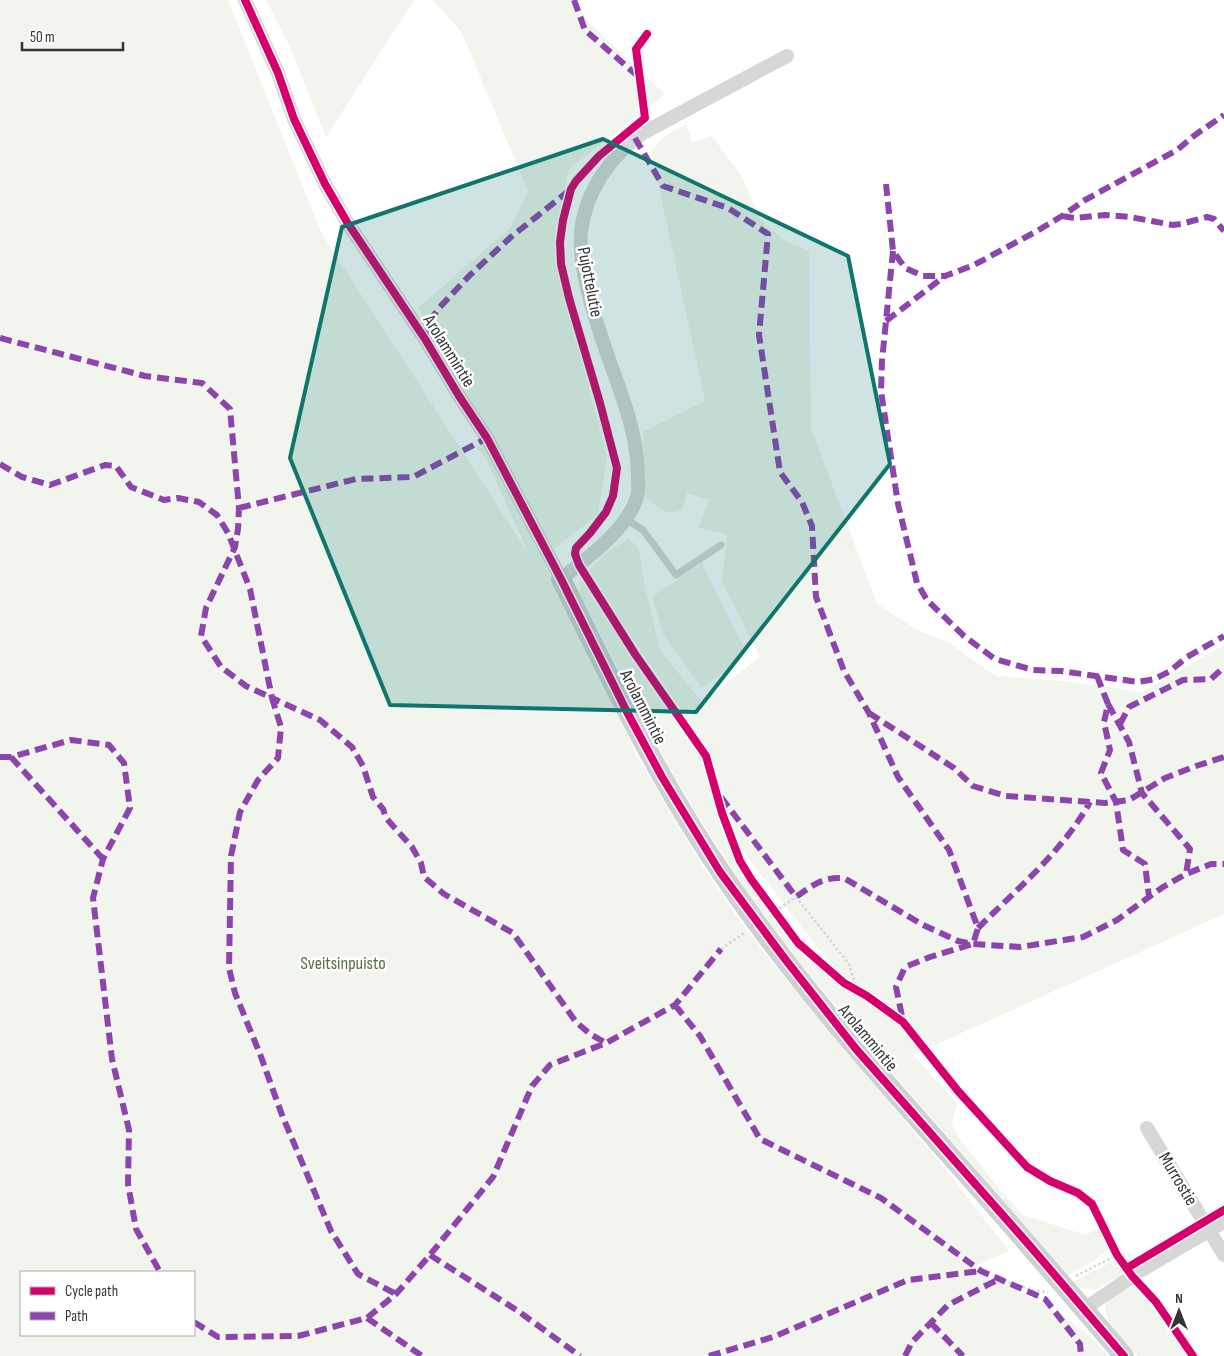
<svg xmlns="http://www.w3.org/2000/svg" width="1224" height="1356" font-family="'Sofia Sans Condensed',sans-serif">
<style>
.green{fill:#f1f5ed;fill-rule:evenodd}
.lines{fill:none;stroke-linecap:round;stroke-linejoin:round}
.path{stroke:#d6d6d6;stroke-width:2.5;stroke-dasharray:2.5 2.5;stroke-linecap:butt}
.lane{stroke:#d7d7d7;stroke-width:7}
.street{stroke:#d7d7d7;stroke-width:14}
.secondary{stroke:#d0d0d0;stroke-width:20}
.quiet{stroke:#8e44ad;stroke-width:6;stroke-dasharray:12 6;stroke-linecap:butt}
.cycleway-casing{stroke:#fff;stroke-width:11}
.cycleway{stroke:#d6006c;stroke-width:8}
.marked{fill:#0f766e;fill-opacity:0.2;stroke:#0f766e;stroke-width:4;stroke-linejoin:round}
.labels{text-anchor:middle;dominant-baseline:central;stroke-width:5;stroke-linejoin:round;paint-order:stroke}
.street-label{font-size:18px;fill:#333;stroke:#fff}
.park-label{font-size:18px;fill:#56703f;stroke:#fff}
</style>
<rect width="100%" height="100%" fill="#fff"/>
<!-- green -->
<path class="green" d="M0,0h228l94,234 206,319 -42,-95 -11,-11 8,-3 6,9 103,207 45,96 59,100 41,61 36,47 177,211 59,76 -38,17c46,23 104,46 137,88h-1108zM21,1272h173v63h-173z
M266,0h148l-88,137 -35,-88z
M433,0h143l12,22 77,72 -97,76 -14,84 53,202 -9,59 -44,34 -136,-241 93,-81 17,-36 -66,-158z
M686,124l6,18 20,-6 29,39 20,45 21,19 27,12 2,177 66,176 42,27 27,10 50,35 77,6 69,10 82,-47v269l-311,141 44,48 -5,20 5,12 39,50 27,30 63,20 11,-6 12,20 -17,13 -24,13 -190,-219 -80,-96 -45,-58 -69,-109 -33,-59 -71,-140v-13l3,-2 57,90 47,65 16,28 20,65 10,26 32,56 45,50 34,28 15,8 -46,-53 -71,-93 -14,-33 -17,-62 -118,-174 -4,-10 20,-19 19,-12 6,4 6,10 2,20 18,77 42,52 58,-45 -38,-75 5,-48 -29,-6 11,-28 -22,-7 -5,17 -14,3 -13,-8 -9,-7 -3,-66 62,-31 -54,-250 13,-14z
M702,563l46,92 -46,33 -38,-52 -12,-39z
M1113,1261l5,2 6,10 -29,17 -15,-2 -6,-7z
M1131,1283l41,47 17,26h-51c-10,-12 -44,-41 -29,-57 6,-7 15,-12 22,-16z"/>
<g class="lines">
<!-- path -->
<path class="path" d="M771,914l25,-17 53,67 9,27
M721,949l23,-16
M1076,1276l41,-21
M999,1279l34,11 15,2"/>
<!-- lane -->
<path class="lane" d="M626,519l17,11 33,45 45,-30"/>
<!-- street -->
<path class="street" d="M245,0l33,73 16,46 31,65 22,38 78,117 34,57 28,42 74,141c26,-21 70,-52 77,-86 1,-5 0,-10 0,-15 0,-31 -8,-59 -18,-88 -15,-42 -43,-114 -39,-157 4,-41 29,-77 62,-100l144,-77
M1147,1128l77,127
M1084,1309l56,-38 84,-49"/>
<!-- secondary -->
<path class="secondary" d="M561,579c50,100 97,201 160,293 71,106 157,202 241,297 55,62 108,124 162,187"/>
<!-- quiet -->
<path class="quiet" d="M574,0l11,30 55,48
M635,138l28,48 65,22 40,26 -9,101 21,137 22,30 10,24 4,71 28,74 25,42 29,64 51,73 29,78 -5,16 -43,13 -25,10 -9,20 7,34
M886,184l7,67 12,17 18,8h22l29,-11 63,-34 25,-15 23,-16 92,-50 18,-15 29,-20
M1062,216l12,2 31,-3 25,2 43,8 8,-1 26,-7 7,2 10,12
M893,251l-11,110 -1,30 17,113 19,79 10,17 37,36 31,23 38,11 28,1 77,11 17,-3 15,-8 17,-14 37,-21
M886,321l59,-45
M0,338l145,38 57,7 28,26 9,99 -1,21 -3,18 -29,61 -5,28 20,31 25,19 26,12 9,29 -3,31 -20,22 -18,32 -9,44 -2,112 6,25 25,61 22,61 49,116 27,43 38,20
M425,339l6,-20 9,-12 29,-31 42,-39 60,-48
M0,464l22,13 28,8 55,-20 11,1 15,21 33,13 14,-2 21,4 18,13 11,18 22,56 22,109 48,22 32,27 11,19 10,31 10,12 3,9 26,29 9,16 3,14 20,17 69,39 63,89 14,12 16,9
M239,508l117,-29 57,-2 74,-39
M1097,676l11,28 -4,18 6,28 -9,23 15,29 7,48 22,14 4,33
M1108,704l21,38 13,51 48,56 -4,25
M869,713l85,55 19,18 33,10 99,7 24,-3 36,-22 31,-12 28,-9
M1120,724l9,-17 54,-27 28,-1 13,-12
M0,757h11l60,-17 38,5 15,18 6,45 -27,51 -10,39 19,161 17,71 -1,54 8,45 24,43
M11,757l92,102
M721,797l75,100c17,-12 26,-20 48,-19l79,47 35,16 15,3 47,3 63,-10 34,-17 46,-33 23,-13 25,-10h13
M978,928c39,-39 85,-77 112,-126
M675,1005l25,31 60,103 121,59 100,73 64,28 35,45 1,12
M430,1255l88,56 62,45
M367,1318l55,38
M194,1322l24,15 80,-1 69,-18 29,-24 34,-39 63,-78 39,-91 18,-21 56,-22 69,-38 46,-56
M931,1323l32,33
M709,1356l64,-19 135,-57 73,-9
M905,1356l7,-14 36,-37 51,-26"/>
<!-- cycleway casing -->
<g class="cycleway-casing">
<path id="cycleway" d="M245,0l33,73 16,46 31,65 22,38 78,117 34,57 28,42 74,141 66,133 35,65 58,95 65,87 71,90 174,197 94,110
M647,34l-11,15 9,69 -46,38 -23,25 -5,8 -8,31 -3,22 1,22 8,34 31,105 17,65 -4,28 -7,16 -16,21 -14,15 -1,6 4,11 56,89 71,102 16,57 18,48 11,18 47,64 46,40 23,13 36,26 55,69 69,76 23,14 28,12 14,11 25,51 15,21 24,26 37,54
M1127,1268l97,-58"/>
</g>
<!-- cycleway -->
<use href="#cycleway" class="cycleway"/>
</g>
<!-- marked area -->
<path class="marked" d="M603,139l245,117 42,208 -194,248 -306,-7 -100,-247 52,-231z"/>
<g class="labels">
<!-- street labels -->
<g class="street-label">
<text transform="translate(590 282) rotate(79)">Pujottelutie</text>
<text transform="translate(449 351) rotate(58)">Arolammintie</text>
<text transform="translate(643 707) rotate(63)">Arolammintie</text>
<text transform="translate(868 1038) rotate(50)">Arolammintie</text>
<text transform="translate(1178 1179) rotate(59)">Murrostie</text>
</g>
<!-- park labels -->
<g class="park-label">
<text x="343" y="963">Sveitsinpuisto</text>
</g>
</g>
<!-- legend -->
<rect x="20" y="1271" width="175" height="65" fill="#ffffff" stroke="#adadad"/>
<rect x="30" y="1287" width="25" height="8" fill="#d6006c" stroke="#adadad"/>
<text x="65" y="1296" font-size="15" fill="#333333">Cycle path</text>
<rect x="30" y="1312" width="25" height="8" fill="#8e44ad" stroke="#adadad"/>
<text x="65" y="1321" font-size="15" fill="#333333">Path</text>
<!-- north arrow -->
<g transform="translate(1179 1311)" stroke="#ffffff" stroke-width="4" paint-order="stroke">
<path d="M0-4L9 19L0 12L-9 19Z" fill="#333333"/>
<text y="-8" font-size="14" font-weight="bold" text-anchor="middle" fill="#333333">N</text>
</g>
<!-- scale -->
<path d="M22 42v8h101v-8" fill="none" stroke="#333333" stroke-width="2.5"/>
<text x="30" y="42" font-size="15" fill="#333333" stroke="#ffffff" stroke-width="4" paint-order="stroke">50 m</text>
</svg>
